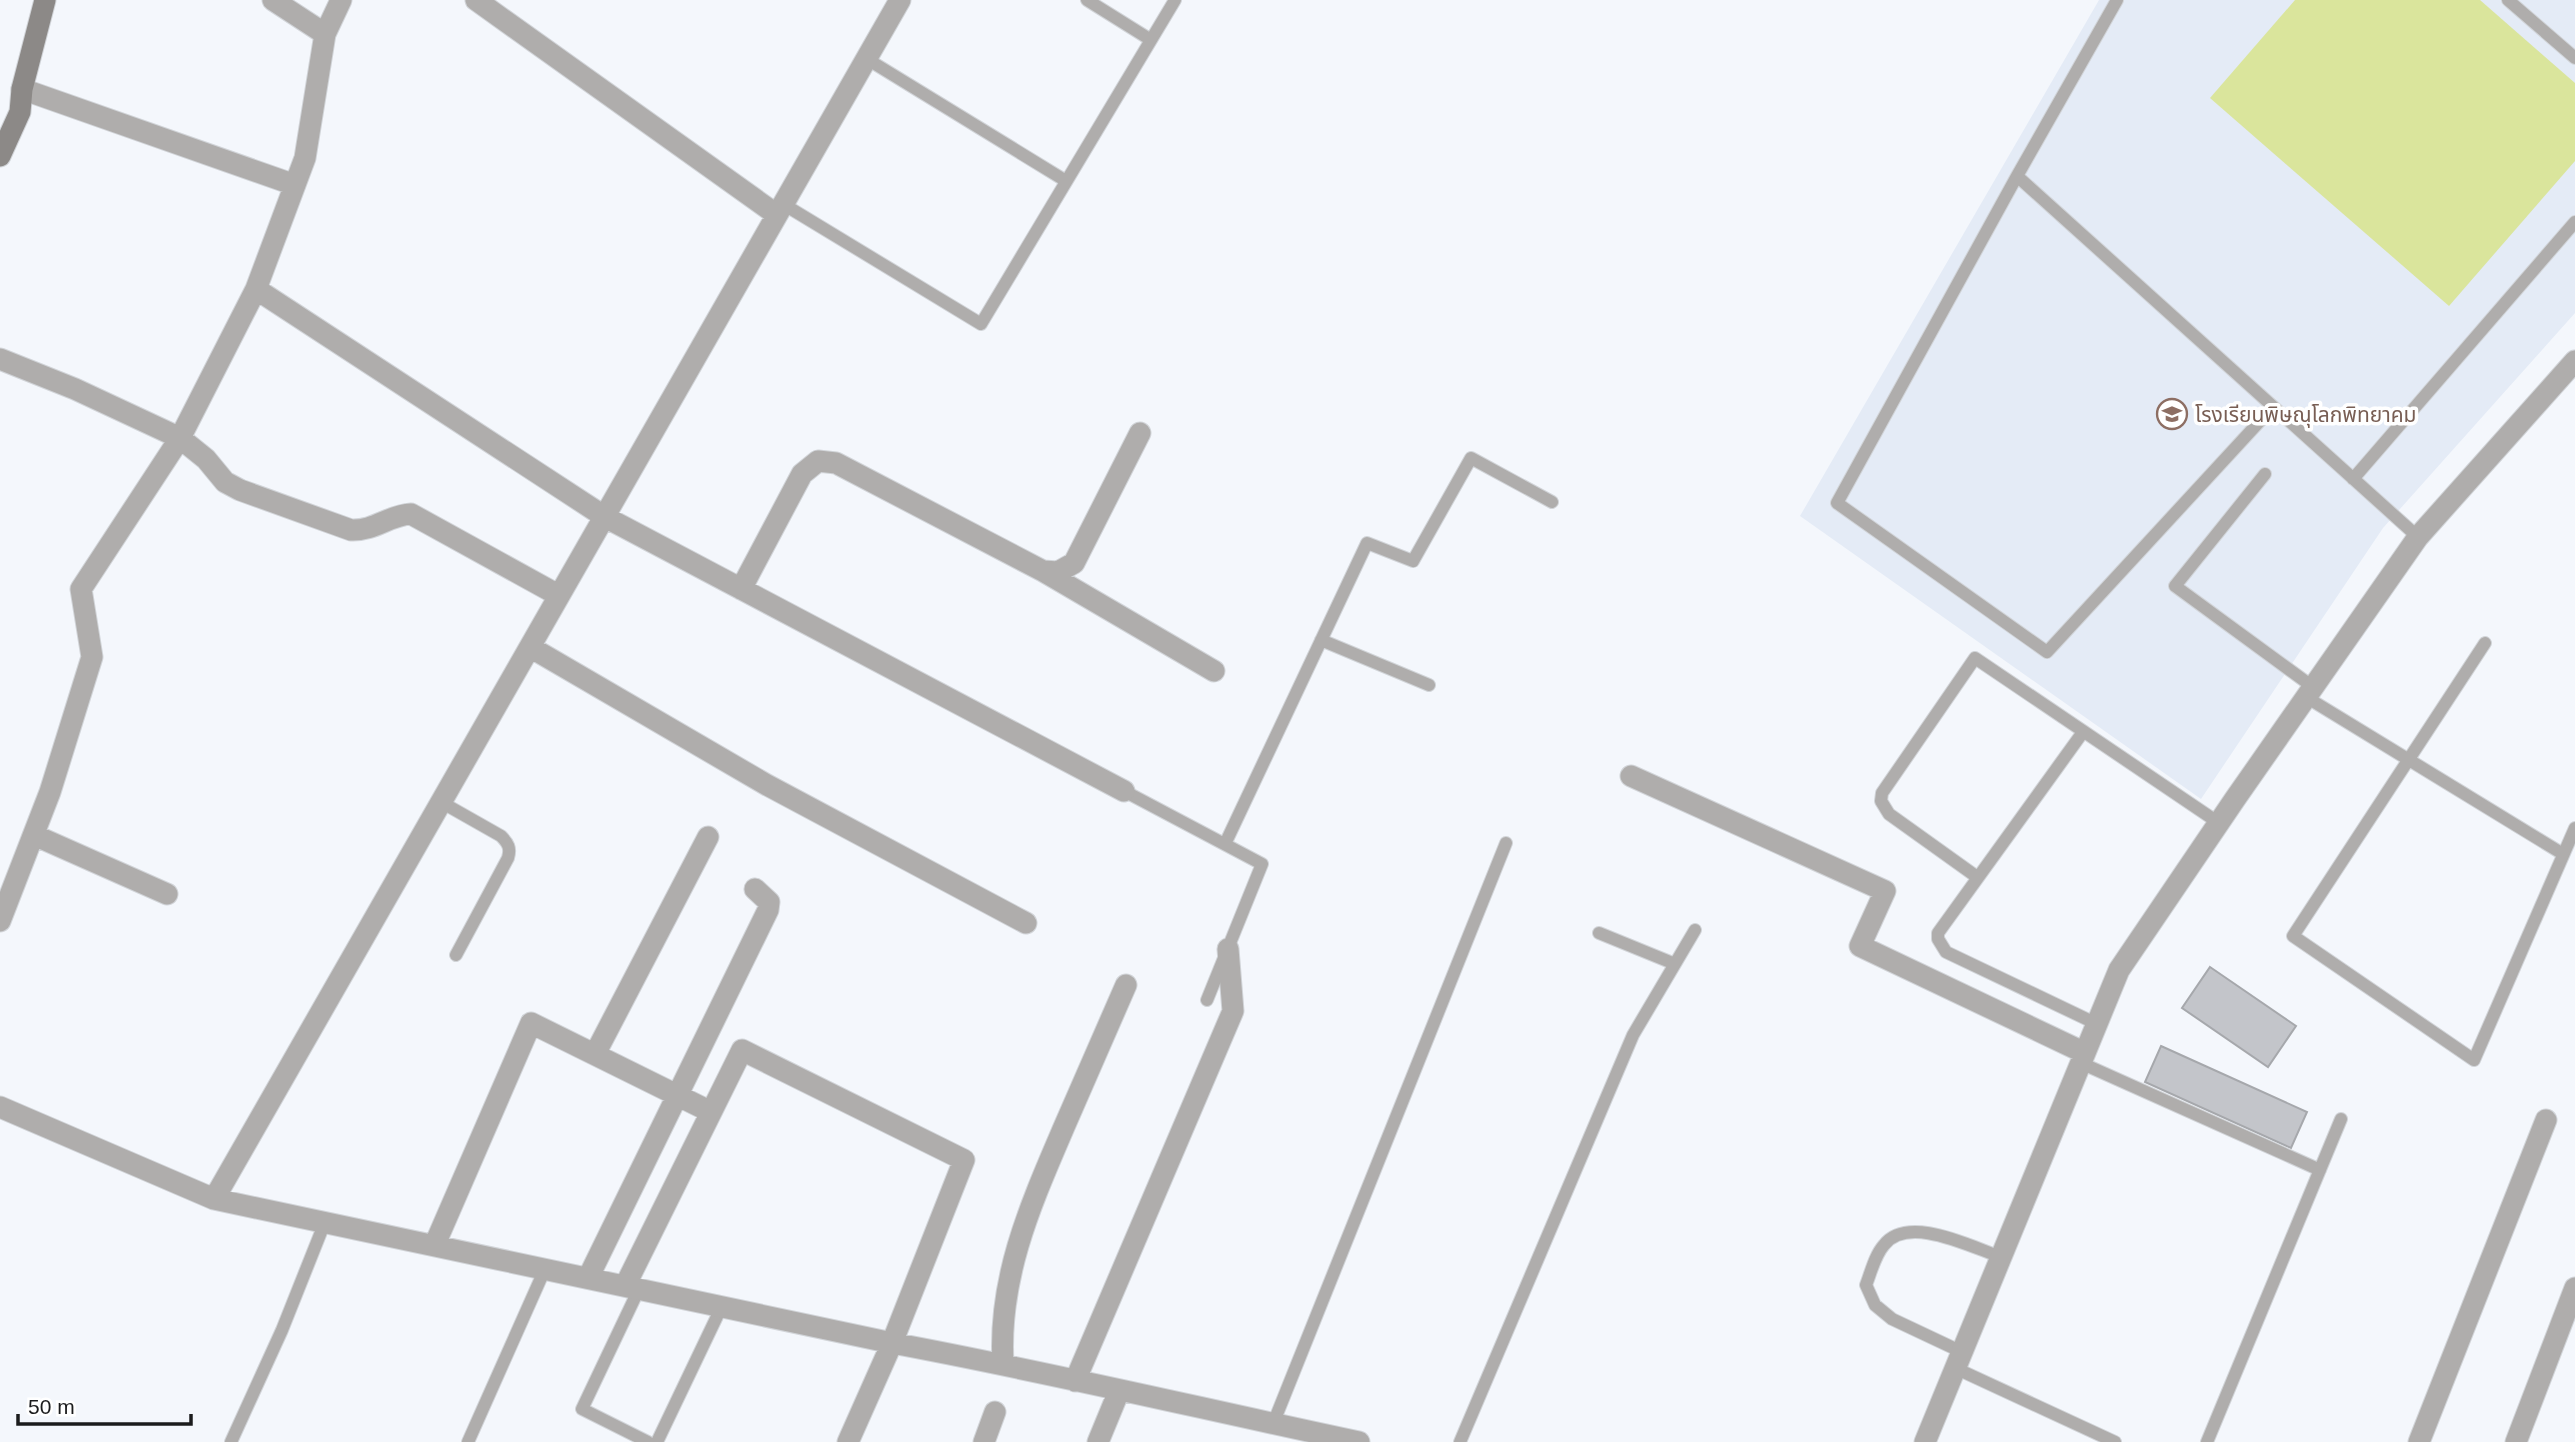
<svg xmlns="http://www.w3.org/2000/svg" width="2575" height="1442" font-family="Arial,'Noto Sans Thai',sans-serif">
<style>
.built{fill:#e4ebf6}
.green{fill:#dae59c}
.building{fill:#c3c5ca;stroke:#a6a8ac;stroke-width:2}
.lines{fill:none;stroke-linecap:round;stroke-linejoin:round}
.service-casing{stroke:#d1d4d8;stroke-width:14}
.minor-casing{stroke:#d1d4d8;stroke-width:23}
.secondary-casing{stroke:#d1d4d8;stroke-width:23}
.service{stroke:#afadac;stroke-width:12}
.minor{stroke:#afadac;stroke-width:21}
.secondary{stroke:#8c8987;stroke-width:21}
.labels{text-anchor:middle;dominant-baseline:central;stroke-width:7;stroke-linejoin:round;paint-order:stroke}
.education-label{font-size:21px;fill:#785e54;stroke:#fff;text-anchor:start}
</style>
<rect width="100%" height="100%" fill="#f4f7fc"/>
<!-- built -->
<path class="built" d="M2099,0h476v313l-192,215 -182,271 -401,-283z"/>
<!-- green -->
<path class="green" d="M2295,0h185l95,83v78l-126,145 -239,-208z"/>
<!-- building -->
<path class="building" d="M2210,967l86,59 -28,41 -86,-59z
M2161,1046l146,66 -16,36 -146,-66z"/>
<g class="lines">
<!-- service casing -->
<g class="service-casing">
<path id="service" d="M1087,0l64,40
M2117,0l-100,176 -180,327 210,149 225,-244
M2508,0l67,58
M867,59l199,122
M2017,176l401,361
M783,204l198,120 194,-324
M2265,474l-90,112 138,101
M2353,479l222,-257
M1321,640l108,45
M2485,643l-192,293 181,124 101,-232
M2306,697l257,157
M2083,732l-145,201v6l8,13 151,72
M1124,791l138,73 -55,136
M441,802l60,34c7,7 10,12 7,22l-52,97
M1225,844l142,-301 46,18 58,-103 81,44
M1977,877l-88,-63 -8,-13 1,-8 93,-135 244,165
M1599,933l76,31
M2081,1063l239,107
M639,1289l-57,120 66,33
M1962,1352l-70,-33 -17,-14 -9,-20c5,-13 9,-30 18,-40 24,-31 87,2 117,12
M1955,1368l160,74
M1273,1424l233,-581
M231,1442l51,-112 43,-108
M468,1442l77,-173
M657,1442l65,-136
M1460,1442l173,-407 62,-105
M2207,1442l134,-323"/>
</g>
<!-- minor casing -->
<g class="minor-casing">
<path id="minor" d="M273,0l52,34
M476,0l301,215
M22,89l273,96
M256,289l349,228 519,274
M0,359l75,30 105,49 26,21 19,23 15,8 111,40c24,1 38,-15 60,-16l147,81
M1043,571l171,100
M741,589l61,-115 16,-13 18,2 207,108 15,1 16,-9 66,-130
M530,647l237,138 259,138
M1631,776l254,115 -25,55 225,107
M34,835l133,59
M0,921l50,-129 42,-135 -11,-68 99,-151 76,-149 49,-131 20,-124 16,-34
M595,1054l113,-217
M0,1107l214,92 678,144c157,29 311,66 467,99
M214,1199l686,-1199
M435,1244l96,-221 180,89
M588,1278l180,-368 1,-8 -14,-13
M625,1286l117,-236 222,110 -72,183 -44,99
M1003,1363c-5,-86 28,-159 61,-236 21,-47 41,-95 62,-142
M1075,1381l158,-370 -5,-62
M984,1442l11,-30
M1098,1442l21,-51
M1925,1442l194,-472 116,-171 183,-262 157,-176
M2419,1442l127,-322
M2516,1442l59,-154"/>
</g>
<!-- secondary casing -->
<g class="secondary-casing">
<path id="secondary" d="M0,156l20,-44 2,-23 23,-89"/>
</g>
<!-- service -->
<use href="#service" class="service"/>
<!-- minor -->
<use href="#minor" class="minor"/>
<!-- secondary -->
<use href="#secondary" class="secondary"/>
</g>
<!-- icons -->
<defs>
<g id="school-ring" transform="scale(1.575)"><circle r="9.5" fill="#fff" stroke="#8d6e63" stroke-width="1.5"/><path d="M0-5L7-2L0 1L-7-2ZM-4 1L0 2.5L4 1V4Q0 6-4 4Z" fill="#8d6e63"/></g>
</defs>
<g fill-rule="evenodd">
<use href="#school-ring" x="2172" y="414"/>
</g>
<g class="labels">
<!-- education labels -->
<g class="education-label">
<text x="2195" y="414">โรงเรียนพิษณุโลกพิทยาคม</text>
</g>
</g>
<!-- scale -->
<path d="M18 1414v10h173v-10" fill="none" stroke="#1b1c1d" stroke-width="3.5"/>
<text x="28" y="1414" font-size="21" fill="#1b1c1d" stroke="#ffffff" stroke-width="5" paint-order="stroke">50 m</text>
</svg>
